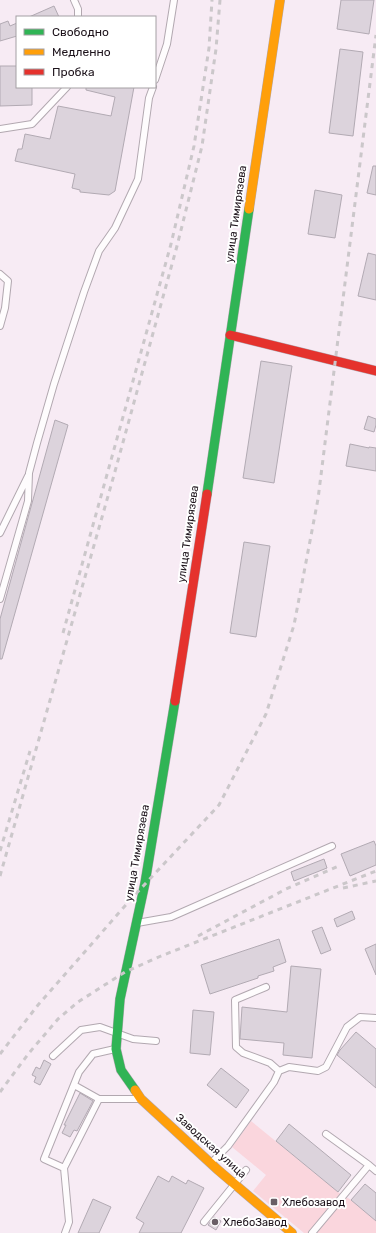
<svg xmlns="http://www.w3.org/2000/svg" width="376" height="1233" font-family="Rubik,sans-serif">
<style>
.green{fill:#fad6dd}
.building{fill:#dcd3dc;stroke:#b2aab3}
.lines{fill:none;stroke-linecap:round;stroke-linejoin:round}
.lane-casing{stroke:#b2a8b0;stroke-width:8}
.fast-casing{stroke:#b2a8b0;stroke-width:10}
.slow-casing{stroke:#b2a8b0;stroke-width:10}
.jam-casing{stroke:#b2a8b0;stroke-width:10}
.lane{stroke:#fefcfd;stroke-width:6}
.fast{stroke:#30b455;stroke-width:9}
.slow{stroke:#ff9f0a;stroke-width:9}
.jam{stroke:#e5322d;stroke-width:9}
.rail{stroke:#cbc7ca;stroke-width:3;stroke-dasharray:5 5;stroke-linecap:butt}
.poi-dot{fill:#695e66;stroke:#fff;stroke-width:1.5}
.labels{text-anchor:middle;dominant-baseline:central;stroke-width:4;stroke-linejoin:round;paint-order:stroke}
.street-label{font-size:11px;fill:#1c121a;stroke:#fff}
.poi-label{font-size:11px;fill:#1c121a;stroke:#fff;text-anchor:start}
</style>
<rect width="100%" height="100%" fill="#f7ebf4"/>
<!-- green -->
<path class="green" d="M251,1121l87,71 13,8 25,21v12h-72l-51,-42 13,-16 -34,-28z"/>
<!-- building -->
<path class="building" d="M341,0h33l-5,34 -32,-5z
M54,6l5,11h-30z
M8,21l2,5 7,-3v13l-17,5v-17z
M340,49l23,3 -10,84 -24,-3z
M0,66h17v21h15v18l-32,1z
M86,87h48l-19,104 -6,4 -29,-3v-2l-8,-2 3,-14 -60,-13 3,-12h4l3,-15 25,5 8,-33 53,10 4,-19 -29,-7z
M373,166h3v29l-9,-2z
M315,190l27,5 -7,43 -27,-4z
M368,253l8,2v45l-18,-4z
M261,361l31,5 -18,117 -31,-5z
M368,416l8,3v6l-2,7 -10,-3z
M55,420l13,5 -66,234h-2v-40z
M350,444l19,4v-1l7,1v23l-30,-5z
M244,542l26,4 -14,91 -26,-4z
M374,841l2,5v19l-26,11 -9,-22z
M324,859l3,9 -33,13 -3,-9z
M352,911l3,8 -18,8 -3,-8z
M322,927l9,23 -10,4 -9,-23z
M279,939l7,23 -13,5 1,4 -16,5v2l-48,16 -9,-29z
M376,944v31l-11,-26z
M291,966l30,3 -9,89 -29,-3 1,-12 -44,-4 2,-32 45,5z
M193,1010l21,2 -4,43 -20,-2z
M356,1032l20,17v39l-39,-33 3,-5z
M44,1060l7,4 -11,21 -6,-3 2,-5 -4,-2 4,-8 4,2z
M221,1068l28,22 -13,18 -29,-23z
M80,1093l13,8 -16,30 -3,-1 -4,7 -8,-4 4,-8h-2z
M289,1124l62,51 -13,17 -62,-51z
M158,1176l11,6 3,-6 14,8 2,-4 16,8 -23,45h-42l5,-10 -8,-5z
M365,1184l11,9v28l-25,-21z
M93,1199l18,8 -12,26h-21z
M214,1217l7,4 -5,9 -8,-5z"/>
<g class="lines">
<!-- lane casing -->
<g class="lane-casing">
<path id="lane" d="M74,0l4,9v8
M155,80l12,-36 7,-44
M0,129l32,-5 35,-37
M0,274l8,7 -3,27 -5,18
M0,533l28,-57
M0,599l28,-98 1,-28 8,-30 17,-59 30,-92 15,-41 16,-23 23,-49 11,-81 4,-11
M137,923l34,-6 161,-71
M266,987l-31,13 1,47 7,6 27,10 9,8
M115,1049l-22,5 -14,18 -35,87 20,9 35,-69h40
M53,1056l28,-26 19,-3 33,12 23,2
M74,1085l25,14
M212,1162l16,-16 46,-64 5,-11 10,-4 29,4 8,-4 21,-40 13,-10 16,1
M369,1165l7,6
M64,1168l5,54 -4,11
M204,1222l42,-52
M312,1233l57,-68 -43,-31"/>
</g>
<!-- fast casing -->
<g class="fast-casing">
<path id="fast" d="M207,494l42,-285
M135,1090l-14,-20 -5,-21 4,-50 25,-116 30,-182"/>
</g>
<!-- slow casing -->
<g class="slow-casing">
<path id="slow" d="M249,209l31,-209
M135,1090l6,9 77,71 74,63"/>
</g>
<!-- jam casing -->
<g class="jam-casing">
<path id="jam" d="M230,335l146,36
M175,701l32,-207"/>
</g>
<!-- lane -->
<use href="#lane" class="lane"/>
<!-- fast -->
<use href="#fast" class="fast"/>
<!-- slow -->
<use href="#slow" class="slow"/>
<!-- jam -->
<use href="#jam" class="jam"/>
<!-- rail -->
<path class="rail" d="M63,633l108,-389 23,-98 15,-98 3,-48
M0,851l30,-100
M0,876l114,-401 63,-229 25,-100 14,-97 4,-49
M343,888l33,-7
M198,936l88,-47 55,-24
M0,1054l38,-49 94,-107 87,-93 47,-91 28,-89 24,-126 58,-464
M0,1092l29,-39 29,-34 20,-17 47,-30 36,-16 215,-85"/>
</g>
<!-- markers -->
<g class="poi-dot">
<rect x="270" y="1198" width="8" height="8" rx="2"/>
<circle cx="215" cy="1222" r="4"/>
</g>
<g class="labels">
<!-- street labels -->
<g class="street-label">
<text transform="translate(236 214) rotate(-82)">улица Тимирязева</text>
<text transform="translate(188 534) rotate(-82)">улица Тимирязева</text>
<text transform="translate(137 853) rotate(-80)">улица Тимирязева</text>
<text transform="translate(211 1146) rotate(42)">Заводская улица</text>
</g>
<!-- poi labels -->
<g class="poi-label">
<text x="282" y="1202">Хлебозавод</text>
<text x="223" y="1222">ХлебоЗавод</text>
</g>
</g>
<!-- legend -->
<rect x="16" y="16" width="140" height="72" fill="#ffffff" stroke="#a4a0a3"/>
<rect x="24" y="29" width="20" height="6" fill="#30b455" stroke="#a4a0a3"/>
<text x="52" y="36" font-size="12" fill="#1c121a">Свободно</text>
<rect x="24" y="49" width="20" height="6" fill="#ff9f0a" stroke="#a4a0a3"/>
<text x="52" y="56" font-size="12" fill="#1c121a">Медленно</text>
<rect x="24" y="69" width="20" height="6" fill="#e5322d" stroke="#a4a0a3"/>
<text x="52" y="76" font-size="12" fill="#1c121a">Пробка</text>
</svg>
